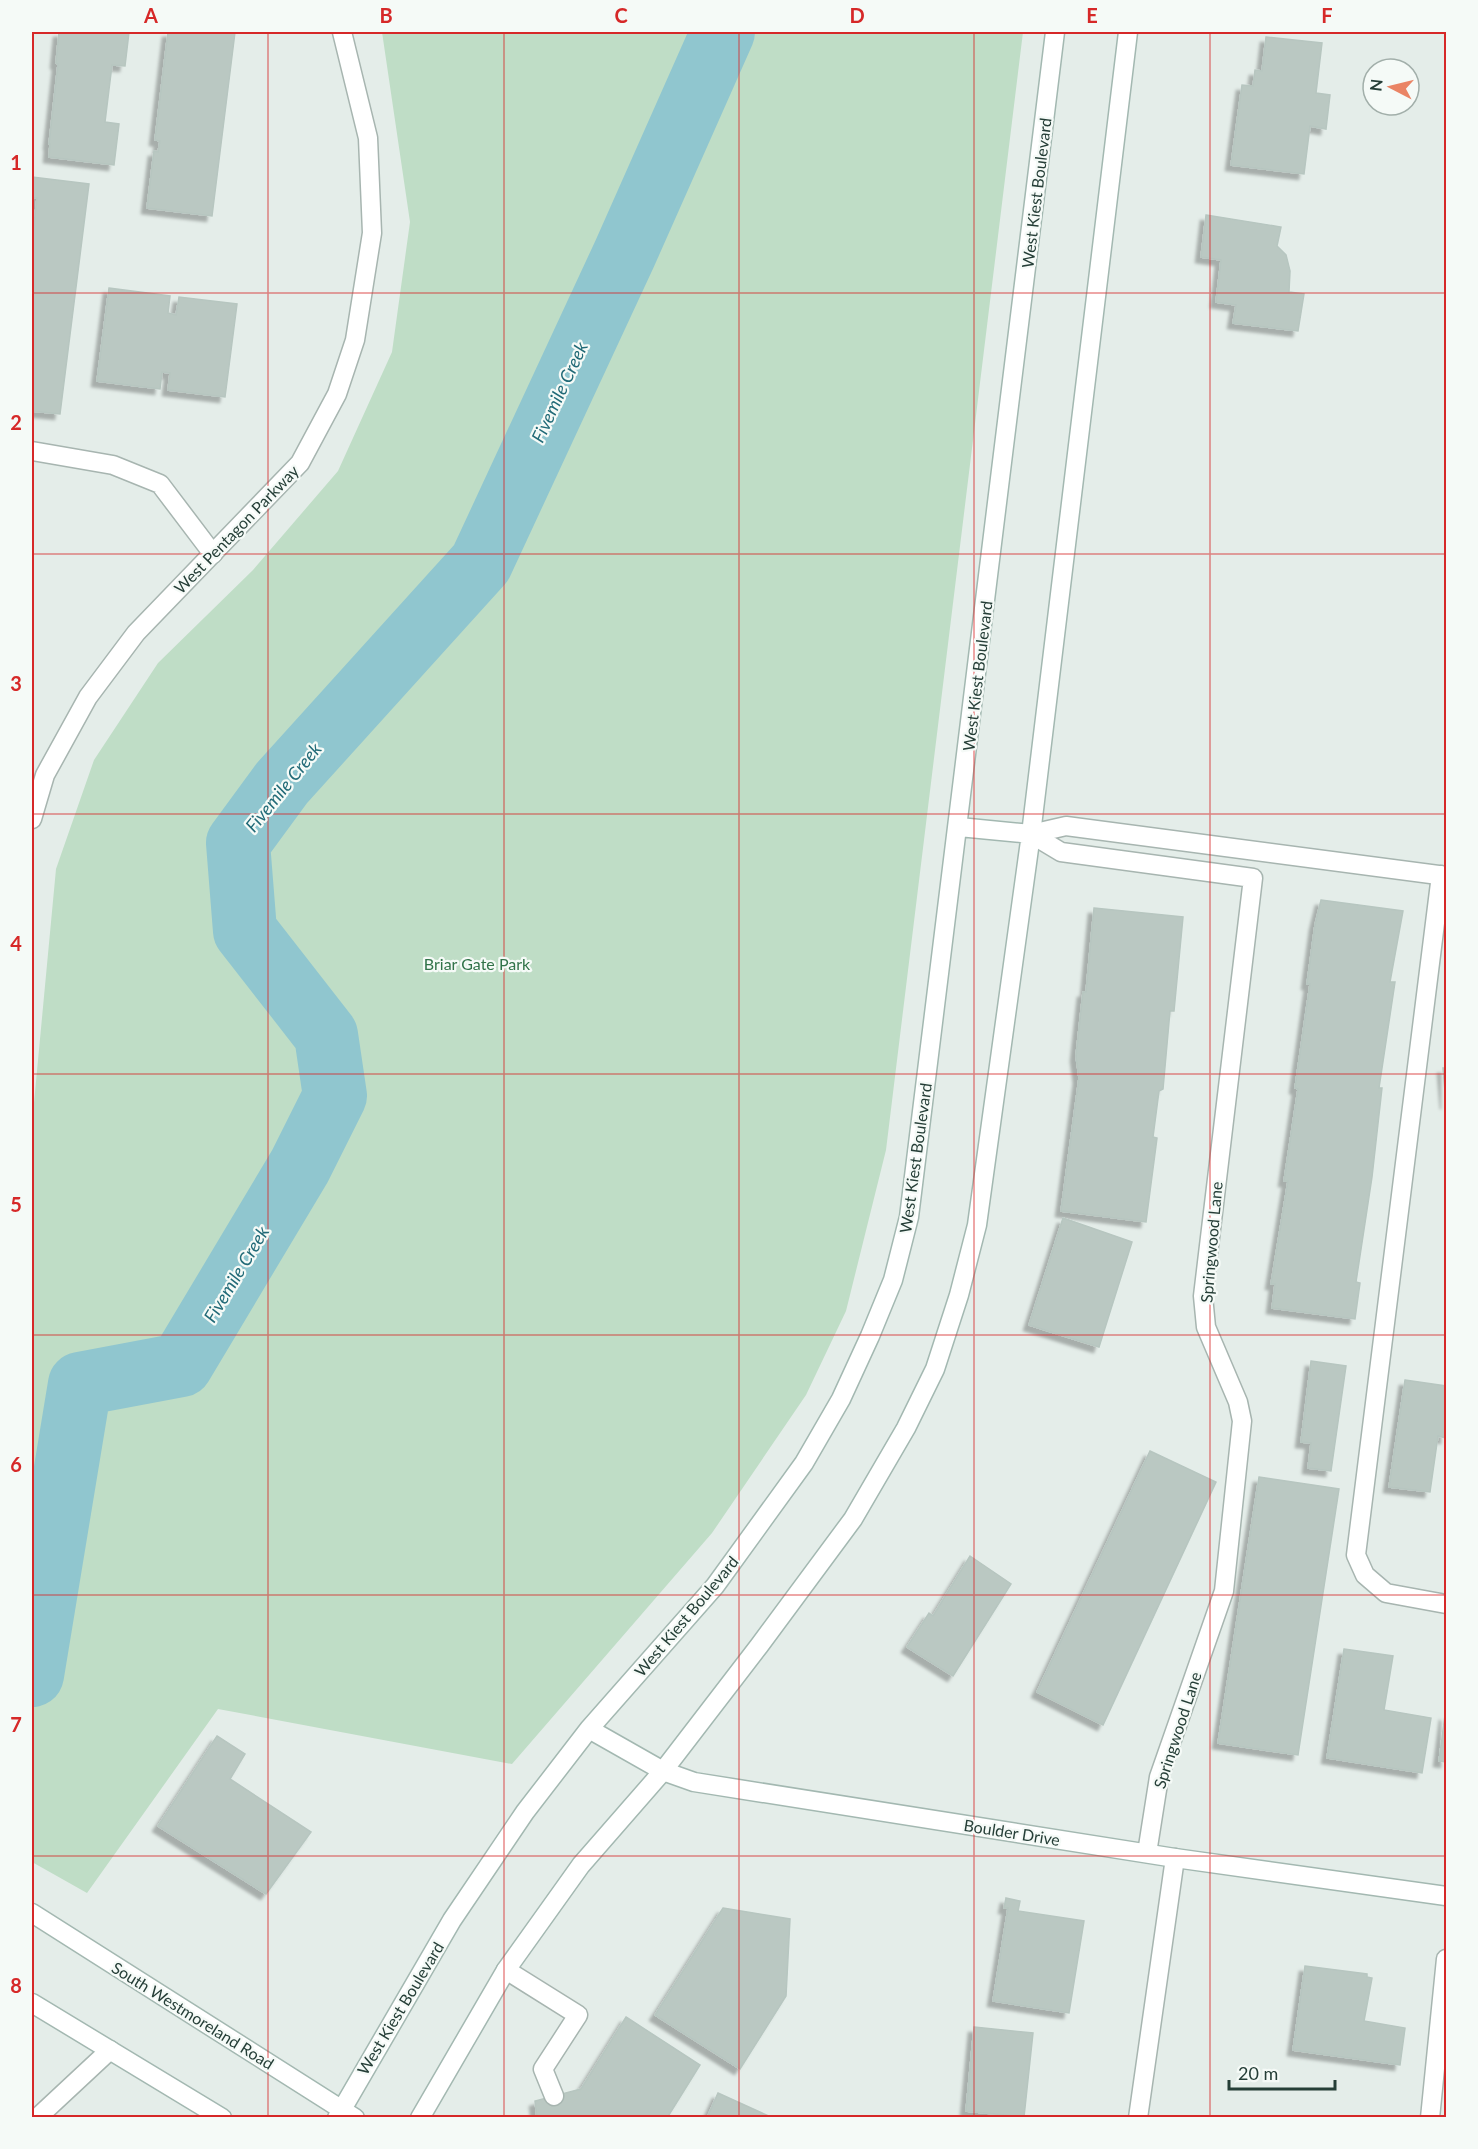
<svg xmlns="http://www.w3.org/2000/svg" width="1478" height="2149" font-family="Lato,sans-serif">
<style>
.green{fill:#bfddc6}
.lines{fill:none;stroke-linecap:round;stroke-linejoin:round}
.river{stroke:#90c6cf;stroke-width:64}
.building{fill:#bac8c2;stroke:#b7c6c0;stroke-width:1.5;filter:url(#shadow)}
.lane-casing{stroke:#a7b5b0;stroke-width:21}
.street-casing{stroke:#a7b5b0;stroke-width:21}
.secondary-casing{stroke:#a3b8b1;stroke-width:21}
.lane{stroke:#fff;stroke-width:18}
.street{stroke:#fff;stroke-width:18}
.secondary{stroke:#fff;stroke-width:18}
.grid{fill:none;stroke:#d62828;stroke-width:1.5;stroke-opacity:0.55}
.labels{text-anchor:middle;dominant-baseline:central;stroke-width:4.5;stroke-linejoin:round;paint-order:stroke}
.street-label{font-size:16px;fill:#253e37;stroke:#f5faf7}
.park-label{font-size:16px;fill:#317349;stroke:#f5faf7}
.water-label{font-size:18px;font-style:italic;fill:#216a77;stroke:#f5faf7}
.neatline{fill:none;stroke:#d62828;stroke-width:2}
.grid-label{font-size:20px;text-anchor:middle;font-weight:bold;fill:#d62828}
</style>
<defs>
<filter id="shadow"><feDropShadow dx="-5.5" dy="5.5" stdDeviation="1.5" flood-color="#0004"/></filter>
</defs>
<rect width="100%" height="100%" fill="#e4ede9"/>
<!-- green -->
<path class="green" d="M382,32h641l-137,1118 -40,161 -40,84 -94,138 -200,231 -294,-55 -131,184 -55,-31v-738l24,-255 38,-109 64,-97 95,-93 85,-99 54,-119 18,-130z"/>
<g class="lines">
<!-- river -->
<path class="river" d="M32,1675l48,-291 101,-19 119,-199 35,-70 -9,-61 -81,-104 -7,-88 44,-60 199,-220 144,-310 98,-221"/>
</g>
<!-- building -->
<path class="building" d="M59,32h70l-4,34 -13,-1 -7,57 14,2 -5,41 -65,-8 1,-13h-1l9,-80 -2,-1z
M168,32h67l-23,184 -65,-8 7,-57 4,1 2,-11 -5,-1z
M1266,37l56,6 -6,50 14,2 -4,34 -16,-3 -6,48 -73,-9 11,-80 11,1 2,-16 7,1z
M32,177l57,7 -29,230 -28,-3v-169l5,-44h-5z
M1206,215l75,12 -4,19 9,9 4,16 -1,21 15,2 -6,37 -65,-8 3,-18 -20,-3 5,-42 -20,-3z
M109,288l61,8 -2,17 8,2 3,-18 58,7 -12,93 -57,-7 2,-17 -8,-1 -2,17 -63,-8z
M1321,900l82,11 -13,71h5l-16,106h3l-10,89 -16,105 4,1 -5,36 -83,-11 3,-24h-4l17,-103h-4l14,-92 -3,-1 15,-104h-3l8,-59z
M1094,908l89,9 -9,94h-4l-7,78 -4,2 -6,46 4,1 -11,84 -85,-11 18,-133 -3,-22 7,-64h3z
M1443,1068h3v36z
M1063,1218l69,24 -33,105 -70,-22z
M1311,1361l35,5 -15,105 -23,-3 3,-25 -10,-1z
M1405,1380l41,6v52l-8,-2 -8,56 -41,-5z
M1150,1451l66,31 -113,243 -66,-33z
M1259,1477l80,12 -41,266 -80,-12z
M970,1556l41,28 -58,92 -46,-29 22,-34 4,3z
M1344,1649l49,7 -9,54 47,8 -9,55 -95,-15z
M1445,1715l1,1v46l-7,-1z
M217,1736l28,18 -15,25 81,53 -45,62 -108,-68z
M1006,1898l14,3 -2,10 66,10 -15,92 -76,-12 15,-93h-4z
M723,1908l67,11 -4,77 -46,73 -85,-54z
M1305,1966l62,8v3l5,1 -8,43 41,7 -5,37 -107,-15z
M626,2017l74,48 -33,53h-130l-2,-17 46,-12z
M974,2027l59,6 -9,84 -58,-6z
M718,2093l55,25h-66z"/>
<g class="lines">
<!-- lane casing -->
<g class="lane-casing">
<path id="lane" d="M32,451l81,14 47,19 53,70
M1031,834l30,18 192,26 -50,418 3,31 32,75 4,19 -18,170 -65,186 -12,76
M1031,834l35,-8 380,50
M1441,875l-85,680 9,20 21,18 60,11
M506,1970l72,45 -35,54 11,27
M37,2118l73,-68
M1430,2118l16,-159"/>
</g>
<!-- street casing -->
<g class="street-casing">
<path id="street" d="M32,819l13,-44 43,-78 48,-64 164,-170 37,-69 18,-54 17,-107 -4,-95 -26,-106
M1138,2118l37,-260"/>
</g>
<!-- secondary casing -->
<g class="secondary-casing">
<path id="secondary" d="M959,827l72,7
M589,1729l74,42 31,11 481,76 271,38
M32,1913l323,205
M32,2003l190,115
M337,2118l115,-198 73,-108 64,-83 126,-143 89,-123 37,-64 29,-63 23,-56 16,-63 146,-1185
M420,2118l86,-148 75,-105 82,-94 96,-125 94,-127 53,-91 29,-59 24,-74 18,-70 54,-391 97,-802"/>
</g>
<!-- lane -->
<use href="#lane" class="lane"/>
<!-- street -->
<use href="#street" class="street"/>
<!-- secondary -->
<use href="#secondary" class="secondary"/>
</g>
<!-- grid -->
<path class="grid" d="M268,32v2086M504,32v2086M739,32v2086M974,32v2086M1210,32v2086M32,293h1414M32,554h1414M32,814h1414M32,1074h1414M32,1335h1414M32,1595h1414M32,1856h1414"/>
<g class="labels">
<!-- street labels -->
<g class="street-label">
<text transform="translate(1036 193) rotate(-83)">West Kiest Boulevard</text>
<text transform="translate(236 529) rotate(-46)">West Pentagon Parkway</text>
<text transform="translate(977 676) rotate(-83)">West Kiest Boulevard</text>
<text transform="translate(915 1158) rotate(-82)">West Kiest Boulevard</text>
<text transform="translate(1211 1242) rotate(-85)">Springwood Lane</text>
<text transform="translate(686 1616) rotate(-50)">West Kiest Boulevard</text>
<text transform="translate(1177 1730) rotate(-72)">Springwood Lane</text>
<text transform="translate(1012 1832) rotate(9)">Boulder Drive</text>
<text transform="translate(400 2008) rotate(-59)">West Kiest Boulevard</text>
<text transform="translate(193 2015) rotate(32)">South Westmoreland Road</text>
</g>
<!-- park labels -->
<g class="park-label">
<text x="477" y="963">Briar Gate Park</text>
</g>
<!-- water labels -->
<g class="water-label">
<text transform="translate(559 392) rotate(-65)">Fivemile Creek</text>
<text transform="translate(283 787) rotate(-51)">Fivemile Creek</text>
<text transform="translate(236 1274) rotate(-59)">Fivemile Creek</text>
</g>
</g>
<!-- border -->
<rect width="1478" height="2149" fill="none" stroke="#f5faf7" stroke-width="66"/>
<!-- north arrow -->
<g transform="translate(1391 87) rotate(277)"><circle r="28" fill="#f5faf7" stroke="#a2afaa" stroke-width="1.5"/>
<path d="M0-4.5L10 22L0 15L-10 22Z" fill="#ea8465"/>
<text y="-9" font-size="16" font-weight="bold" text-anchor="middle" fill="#253e37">N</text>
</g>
<!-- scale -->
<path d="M1229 2080v9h106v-9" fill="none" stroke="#253e37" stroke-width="3"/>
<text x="1238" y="2080" font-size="18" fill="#253e37" stroke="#f5faf7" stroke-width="4.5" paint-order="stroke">20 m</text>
<rect x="33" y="33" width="1412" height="2083" class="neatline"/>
<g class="grid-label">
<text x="151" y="23">A</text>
<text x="386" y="23">B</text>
<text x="621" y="23">C</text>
<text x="857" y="23">D</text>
<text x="1092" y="23">E</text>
<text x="1327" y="23">F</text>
<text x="16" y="170">1</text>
<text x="16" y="430">2</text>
<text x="16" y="691">3</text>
<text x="16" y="951">4</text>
<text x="16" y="1212">5</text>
<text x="16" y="1472">6</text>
<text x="16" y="1732">7</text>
<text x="16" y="1993">8</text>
</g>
</svg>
